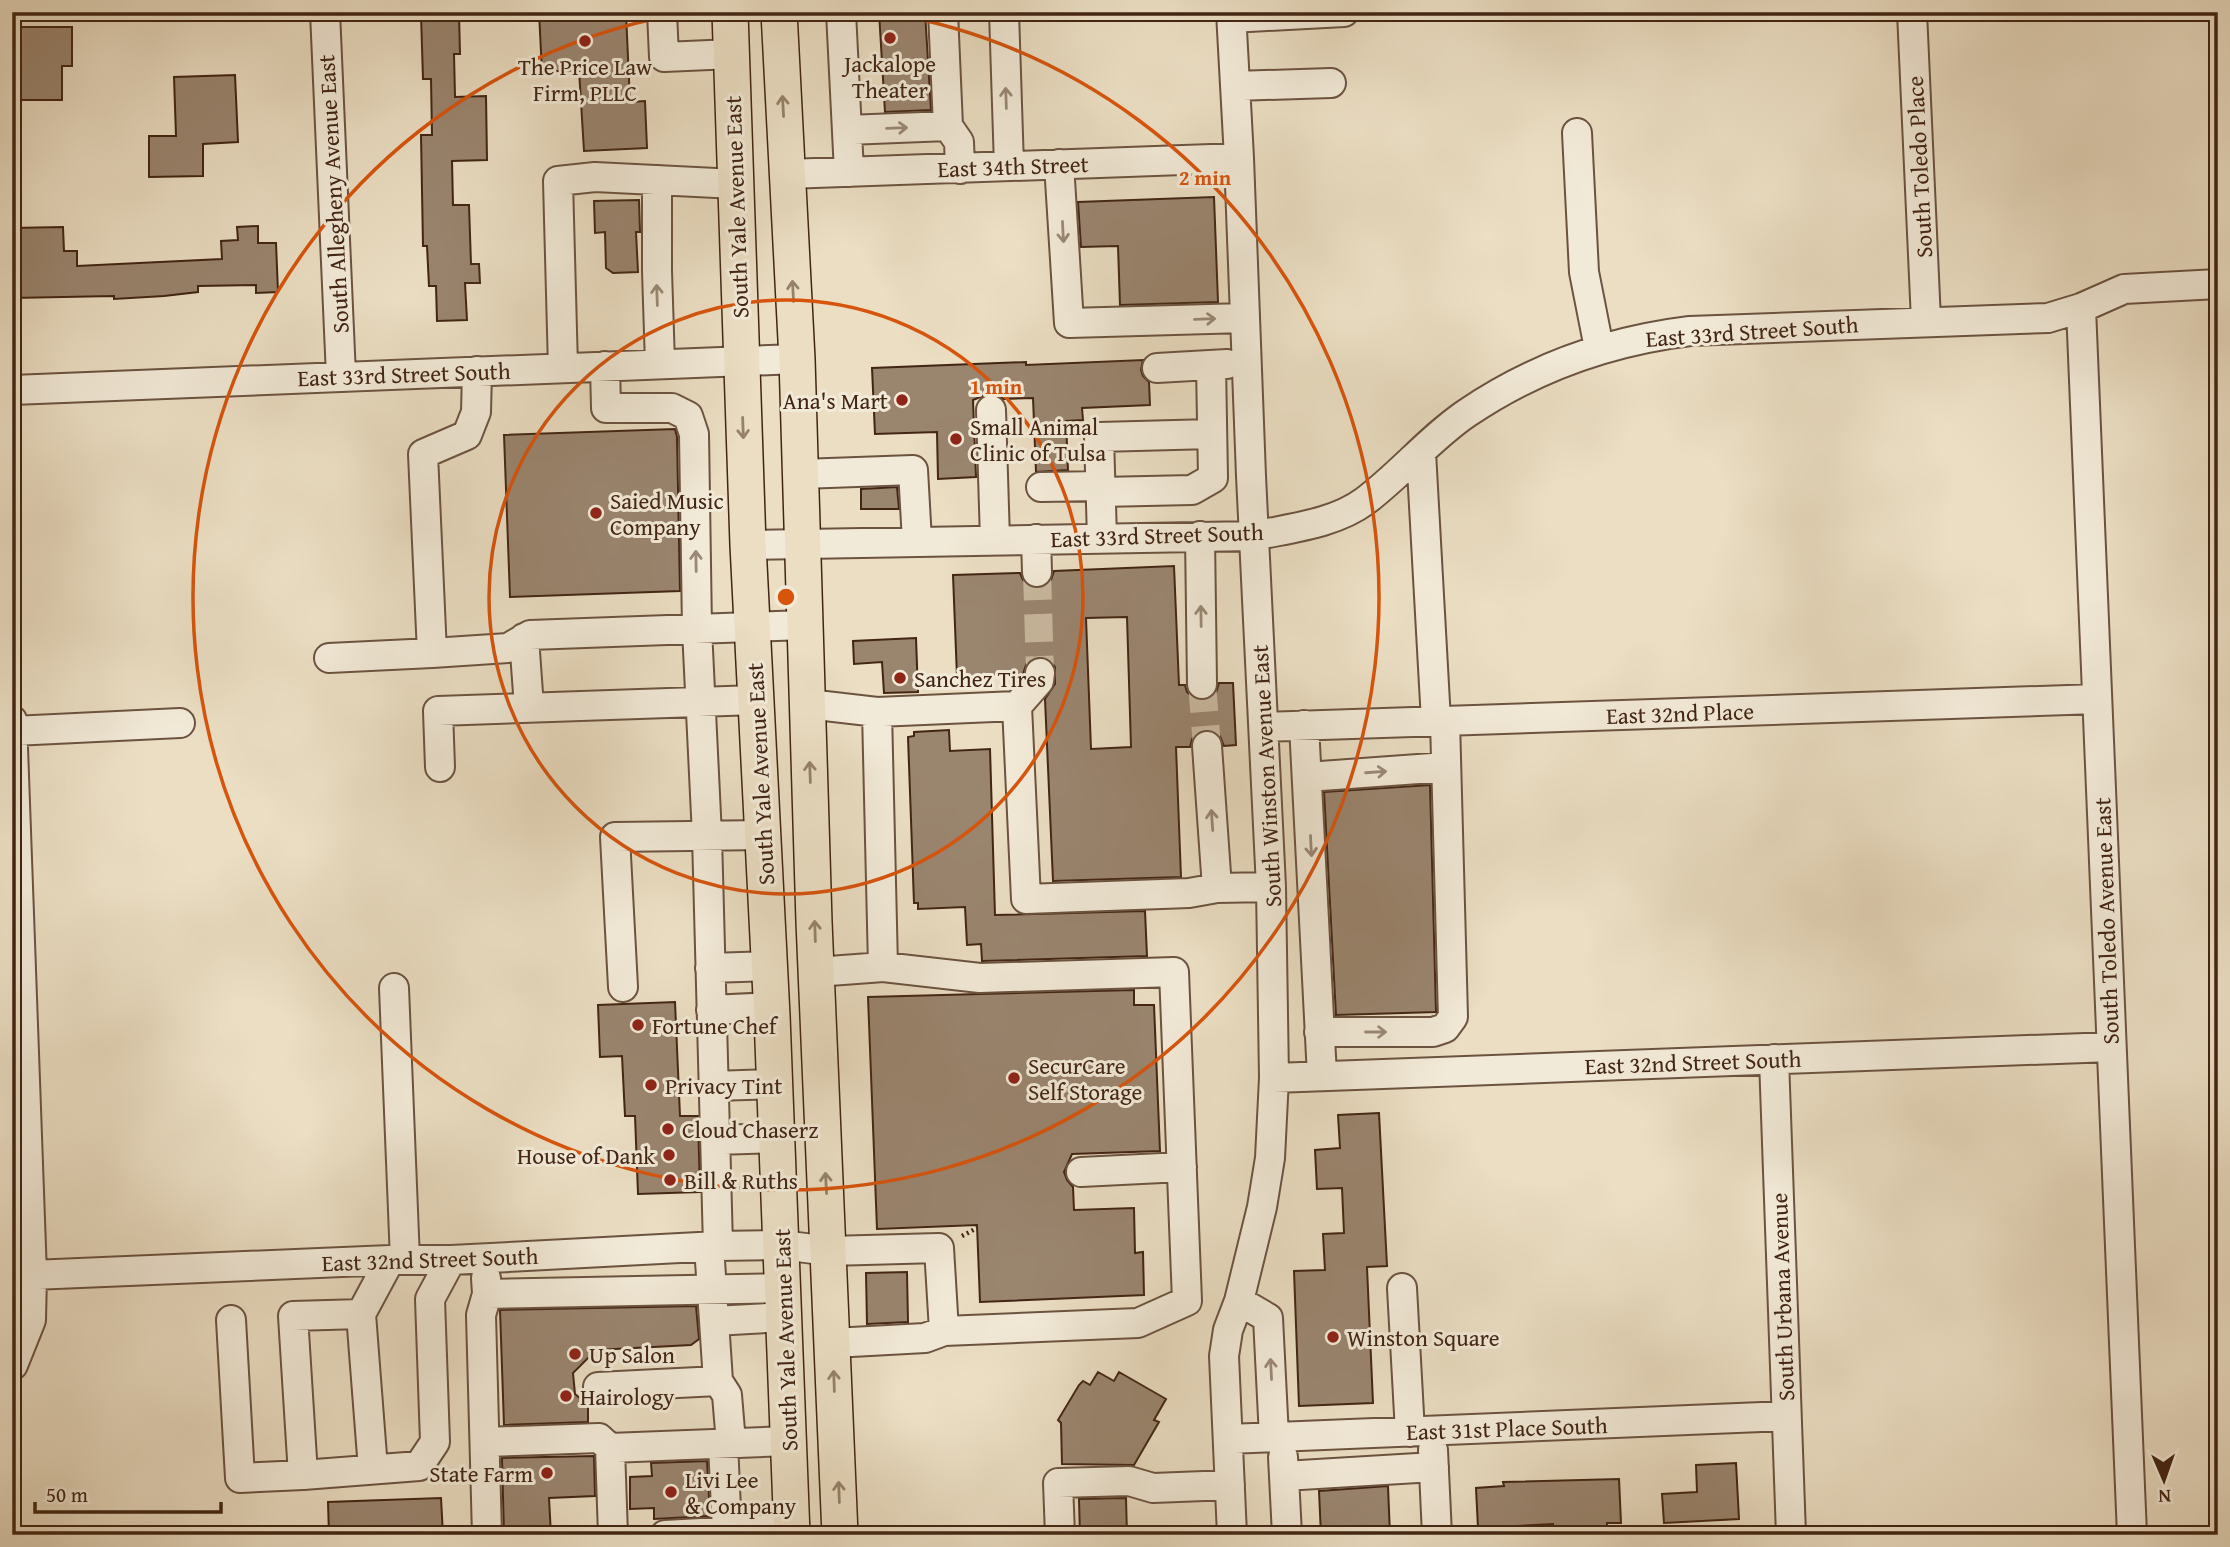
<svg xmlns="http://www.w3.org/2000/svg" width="2230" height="1547" font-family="'Gentium Book Plus',serif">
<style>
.building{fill:#9a856f;stroke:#422514;stroke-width:2;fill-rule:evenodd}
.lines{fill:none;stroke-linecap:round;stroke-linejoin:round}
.minor-tunnel{stroke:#c9b9a0;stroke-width:28;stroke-dasharray:28 14;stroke-linecap:butt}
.minor-casing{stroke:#6c5340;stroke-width:32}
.major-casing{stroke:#422514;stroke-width:38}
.path{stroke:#422514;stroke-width:4.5;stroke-dasharray:2 3.5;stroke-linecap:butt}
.minor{stroke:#f2ead8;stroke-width:28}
.major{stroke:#ebdec3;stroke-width:35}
.oneway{stroke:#9a8876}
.oneway2{stroke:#96826c}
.ring{fill:none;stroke:#d7540d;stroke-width:3.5}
.poi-dot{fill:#8f2418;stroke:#f2ead8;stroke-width:2.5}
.labels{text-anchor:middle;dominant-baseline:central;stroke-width:6;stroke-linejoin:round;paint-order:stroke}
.poi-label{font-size:23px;fill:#422514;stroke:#f2ead8;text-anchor:start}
.street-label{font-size:23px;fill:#422514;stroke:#f2ead8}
.centre{fill:#d7540d;stroke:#f2ead8;stroke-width:3.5}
.ring-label{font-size:21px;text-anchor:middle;font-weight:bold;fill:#d7540d;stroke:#f2ead8;stroke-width:6;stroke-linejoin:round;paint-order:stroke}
</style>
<rect width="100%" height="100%" fill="#ebdec3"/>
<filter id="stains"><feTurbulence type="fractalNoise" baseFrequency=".00286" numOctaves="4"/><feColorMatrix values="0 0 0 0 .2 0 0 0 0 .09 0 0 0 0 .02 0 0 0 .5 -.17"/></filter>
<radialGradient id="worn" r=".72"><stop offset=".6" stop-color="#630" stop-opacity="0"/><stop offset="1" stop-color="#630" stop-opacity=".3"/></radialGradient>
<!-- building -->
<path class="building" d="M539,12l87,1 4,89 15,-1 2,47 -63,3 -5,-81 -37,2z
M879,12h46l6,98 -46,2z
M459,14l1,40h-6l1,43 31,-1 1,64 -35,1 1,44h16l2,59h8l1,19h-15l2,37 -30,1 -1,-35h-7l-2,-40h-4l-2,-111h11l-1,-56h-8l-2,-64z
M12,27h60v39h-10v34h-50z
M235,75l3,67 -35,2v32l-54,1v-41h27l-2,-59z
M1214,197l4,105 -98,3 -2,-59 -37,1 -3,-45z
M639,200l1,32h-4l2,40 -25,1 -7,-5 -1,-36 -10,1 -1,-32z
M258,226v17h18l2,49 -22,1v-8l-58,1v6l-34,4 -50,3v-3l-102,2v-70l51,-1 1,24h13v15l145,-7 -1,-18 17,-1 -1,-13z
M1143,360l-2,10 2,6 6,6 1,23 -68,3 1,12 -17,1 2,49 -32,2 -3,-74 -30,1 -5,-4 -8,-2 -17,7 3,77 -38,2 -1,-47 -62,2 -3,-66 154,-6v3z
M675,429l2,8 3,154 -170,6 -6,-162z
M897,487l2,22h-38v-20z
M1174,566l5,119h6l2,7 6,6 10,3 8,-3 5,-5 3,-10h14l3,62 -12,1 -4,-10 -5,-5 -8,-2 -10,4 -5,6 -2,8h-14l5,130 -128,4 -8,-182 10,-15v-17l-6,-8 -8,-2h-7l-7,5 -4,12 -66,3 -4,-102 67,-2 3,7 6,6 9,3 7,-3 6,-6 3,-9zM1127,617l4,130 -40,2 -5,-131z
M916,638l2,54 -34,1 -2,-31 -28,2 -1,-23z
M949,730l1,21 40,-2 5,166 150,-4 2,45 -165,5 -1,-17 -14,1 -2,-38 -47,2v-6h-4l-6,-166 6,-1v-4z
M1430,785l6,227 -100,3 -12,-223z
M1134,990v15h20l6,146 -88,3 -8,18 3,8 6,7 1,23 60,-2 1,45 8,-1 1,43 -164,7 -3,-77 -100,4 -9,-232z
M675,1002l5,114h18l2,76 -62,2 -3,-78h-10l-3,-60 -22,1 -2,-52z
M1379,1113l8,153 -20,1 6,136 -74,3 -5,-135 31,-1 -2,-36 21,-1 -2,-45 -25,1 -2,-39 25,-2 -2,-33z
M907,1272l1,50 -41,2 -1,-51z
M696,1306l3,33 -8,6 -95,5 -23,23 2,21 13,11v17l-84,3 -4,-115z
M1098,1372l16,9 5,-9 47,27 -12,21 5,2 -25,43 -72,-1 -1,-41 -3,-3 21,-35 4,-4 7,4z
M594,1456l1,40 -46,2 2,37h-47l-2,-77z
M707,1461l3,55 -56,3v-11l-24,1v-32l22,-1 -1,-13z
M1736,1463l3,56 -75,4 -2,-29 35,-2 -1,-27z
M1619,1479l2,44h-14v10l-53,2 -1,-11 -75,4 -2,-40 28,-2 -1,-4z
M1388,1486l2,49h-69l-2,-44z
M441,1498l2,37h-114l-1,-33z
M1126,1498l1,37h-47l-1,-36z"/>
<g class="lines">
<!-- minor-tunnel -->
<path class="minor-tunnel" d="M1037,572l3,101
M1202,684l5,62"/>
<!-- minor casing -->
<g class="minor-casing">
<path id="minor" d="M325,12l16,364
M662,12l2,45 68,-3
M841,12l8,160
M943,12l5,114 11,16 1,27
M1004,12l5,154
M1231,12l8,146 12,318 20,411 3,191 -4,80 -8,49 -23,94 -11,29 -4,26 8,179
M1912,12l14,309
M1231,18l113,-6
M1235,86l96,-3
M847,130l101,-4
M1577,133l7,139 15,76
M1059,164l10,159 176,-5
M787,174l452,-16
M657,180v91l3,93
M2081,308l51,1227
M605,366l1,42h66l16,8 6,18 3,195 10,207 11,410
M563,368l-5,-187 37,-4 141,7
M1157,368l70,-4
M12,390l785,-31
M991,410l4,130
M1421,452l15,269
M801,474l112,-4 4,71
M1041,487l60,-1
M1101,492l91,-2 21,-12 -2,-113
M1200,536l2,148
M1102,538l-3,-101 113,-3
M1036,539l1,33
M748,545l506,-9c36,-8 80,-12 111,-35 36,-27 65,-63 102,-88 68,-46 141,-72 223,-82l358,-13 33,-10 43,-19 94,-5
M524,638l5,69
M432,653l76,-5 22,-13 276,-10
M329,658l103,-5 -9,-199 44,-19 9,-23 1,-41
M808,704l69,8 6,255
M1017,706l22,-25 1,-8
M877,712l140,-6 9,193 163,-6 28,-5 54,-1
M12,720l20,555 -1,45 -18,45
M1304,725l18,351
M1264,727l833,-28
M13,731l167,-8
M1207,746l10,142
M440,767l-2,-56 318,-11
M1307,777l139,-10
M710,968l60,-2
M816,972l67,-5 97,11 194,-6 13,329 -49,22 -194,8 -19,7 -92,5
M623,987l-8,-150 148,-2
M394,988l11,272
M711,1010l61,-3
M1319,1032h114l12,-4 8,-11 -8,-296
M1774,1059l17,476
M1274,1078l837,-31
M713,1086l63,-2
M715,1140l63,-2
M1081,1172l101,-5
M32,1275l358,-15h61l267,-14 64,-1 47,6 110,-3 5,83
M486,1278l1,16 -6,21 6,220
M1402,1288l8,144
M487,1294l297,-6
M1239,1301l29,17 6,119
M361,1314l-68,2 10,159 116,-9 16,-24 -5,-143 21,-39
M231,1320l9,158 63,-3
M714,1321l71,-4
M718,1381l9,14 4,48
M598,1387l120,-6 -9,-135
M1228,1439l558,-23
M485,1442l114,-4 11,10 3,87
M723,1443l4,88
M610,1448l179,-7
M1433,1450l4,85
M1283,1457l4,78
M373,1469l-12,-155 29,-54
M1284,1476l150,-9
M665,1535l127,-7
M1060,1535l-2,-52 71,-2 24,7 77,-3"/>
</g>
<!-- major casing -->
<g class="major-casing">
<path id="major" d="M730,12l18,533 24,471 20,519
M779,12l18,347 17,563 26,613"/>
</g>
<!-- path -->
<path class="path" d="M962,1236l15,-8"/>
<!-- minor -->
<use href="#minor" class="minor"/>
<!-- major -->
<use href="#major" class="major"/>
</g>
<!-- one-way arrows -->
<defs><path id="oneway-shaft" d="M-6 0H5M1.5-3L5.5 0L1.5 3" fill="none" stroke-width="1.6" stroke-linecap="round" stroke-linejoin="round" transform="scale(1.75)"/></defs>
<g class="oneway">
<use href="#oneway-shaft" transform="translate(1006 98) rotate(-92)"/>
<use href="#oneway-shaft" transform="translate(897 128) rotate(-2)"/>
<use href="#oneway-shaft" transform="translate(1063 232) rotate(87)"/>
<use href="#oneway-shaft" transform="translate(657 295) rotate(-92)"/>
<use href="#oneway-shaft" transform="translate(1205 319) rotate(-2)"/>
<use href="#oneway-shaft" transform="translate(696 561) rotate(-91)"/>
<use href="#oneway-shaft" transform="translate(1201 616) rotate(-91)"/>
<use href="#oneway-shaft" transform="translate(1376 772) rotate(-4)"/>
<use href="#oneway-shaft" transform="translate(1212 820) rotate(-94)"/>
<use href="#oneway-shaft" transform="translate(1311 846) rotate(87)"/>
<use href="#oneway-shaft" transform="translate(1376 1032)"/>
<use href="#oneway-shaft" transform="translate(1271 1369) rotate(-93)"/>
</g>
<g class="oneway2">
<use href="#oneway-shaft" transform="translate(783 106) rotate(-93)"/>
<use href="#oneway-shaft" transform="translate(793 291) rotate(-93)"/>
<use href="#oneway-shaft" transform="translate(743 428) rotate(88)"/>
<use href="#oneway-shaft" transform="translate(810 772) rotate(-92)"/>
<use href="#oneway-shaft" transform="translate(815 931) rotate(-92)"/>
<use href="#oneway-shaft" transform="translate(826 1183) rotate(-93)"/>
<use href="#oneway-shaft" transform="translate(834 1381) rotate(-92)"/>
<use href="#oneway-shaft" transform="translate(839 1492) rotate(-92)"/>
</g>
<!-- distance rings -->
<g class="ring">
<circle cx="786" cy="597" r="297"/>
<path d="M889 13A593 593 0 1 1 683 13"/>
</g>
<!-- markers -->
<g class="poi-dot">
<circle cx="890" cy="38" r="7"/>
<circle cx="585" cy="41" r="7"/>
<circle cx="902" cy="400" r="7"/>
<circle cx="956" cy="439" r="7"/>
<circle cx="596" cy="513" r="7"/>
<circle cx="900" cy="678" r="7"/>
<circle cx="638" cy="1025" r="7"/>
<circle cx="1014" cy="1078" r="7"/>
<circle cx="651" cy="1085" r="7"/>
<circle cx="668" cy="1129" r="7"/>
<circle cx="669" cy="1155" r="7"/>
<circle cx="670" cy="1180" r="7"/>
<circle cx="1333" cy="1337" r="7"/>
<circle cx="575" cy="1354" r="7"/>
<circle cx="566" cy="1396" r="7"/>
<circle cx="547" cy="1473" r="7"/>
<circle cx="671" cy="1492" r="7"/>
</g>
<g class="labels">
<!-- poi labels -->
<g class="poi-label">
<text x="890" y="63" text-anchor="middle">Jackalope<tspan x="890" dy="26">Theater</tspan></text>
<text x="585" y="66" text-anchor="middle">The Price Law<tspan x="585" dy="26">Firm, PLLC</tspan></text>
<text x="888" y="400" text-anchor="end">Ana's Mart</text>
<text x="970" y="426">Small Animal<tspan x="970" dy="26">Clinic of Tulsa</tspan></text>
<text x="610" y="500">Saied Music<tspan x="610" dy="26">Company</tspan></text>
<text x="914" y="678">Sanchez Tires</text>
<text x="652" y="1025">Fortune Chef</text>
<text x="1028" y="1065">SecurCare<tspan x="1028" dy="26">Self Storage</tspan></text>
<text x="665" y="1085">Privacy Tint</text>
<text x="682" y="1129">Cloud Chaserz</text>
<text x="655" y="1155" text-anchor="end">House of Dank</text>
<text x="684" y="1180">Bill &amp; Ruths</text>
<text x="1347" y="1337">Winston Square</text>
<text x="589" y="1354">Up Salon</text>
<text x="580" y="1396">Hairology</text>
<text x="533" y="1473" text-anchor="end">State Farm</text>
<text x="685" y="1479">Livi Lee<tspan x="685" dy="26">&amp; Company</tspan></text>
</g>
<!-- street labels -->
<g class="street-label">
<text transform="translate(1013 166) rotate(-2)">East 34th Street</text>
<text transform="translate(1919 167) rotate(-93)">South Toledo Place</text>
<text transform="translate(333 194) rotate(-93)">South Allegheny Avenue East</text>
<text transform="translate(736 207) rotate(-92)">South Yale Avenue East</text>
<text transform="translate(1752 331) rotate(-4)">East 33rd Street South</text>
<text transform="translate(404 374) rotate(-2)">East 33rd Street South</text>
<text transform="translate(1157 535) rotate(-2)">East 33rd Street South</text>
<text transform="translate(1680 713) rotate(-2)">East 32nd Place</text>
<text transform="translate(760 774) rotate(-93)">South Yale Avenue East</text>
<text transform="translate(1266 776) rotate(-93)">South Winston Avenue East</text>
<text transform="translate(2106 921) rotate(-92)">South Toledo Avenue East</text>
<text transform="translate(1693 1062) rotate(-2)">East 32nd Street South</text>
<text transform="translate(430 1259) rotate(-2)">East 32nd Street South</text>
<text transform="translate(1782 1297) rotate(-92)">South Urbana Avenue</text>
<text transform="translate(785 1340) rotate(-92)">South Yale Avenue East</text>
<text transform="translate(1507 1428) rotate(-2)">East 31st Place South</text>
</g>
</g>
<circle cx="786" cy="597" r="10" class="centre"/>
<g class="ring-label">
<text x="1205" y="185">2 min</text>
<text x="996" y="394">1 min</text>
</g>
<!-- margin -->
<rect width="2230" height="1547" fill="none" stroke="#ebdec3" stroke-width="42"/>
<rect x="14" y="14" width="2202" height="1519" fill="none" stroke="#422514" stroke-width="3.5"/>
<rect x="21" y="21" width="2188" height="1505" fill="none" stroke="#422514" stroke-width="2"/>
<!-- north arrow -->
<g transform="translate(2164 1480) rotate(178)" stroke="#f2ead8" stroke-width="5" paint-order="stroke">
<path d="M0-5L12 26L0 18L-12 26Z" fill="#422514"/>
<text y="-10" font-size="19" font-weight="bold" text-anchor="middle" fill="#422514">N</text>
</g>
<!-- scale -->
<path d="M35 1502v10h186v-10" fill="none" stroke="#422514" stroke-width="3.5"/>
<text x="46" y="1502" font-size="21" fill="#422514" stroke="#f2ead8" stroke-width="5" paint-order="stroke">50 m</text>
<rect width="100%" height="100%" filter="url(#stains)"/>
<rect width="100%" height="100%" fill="url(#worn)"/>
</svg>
